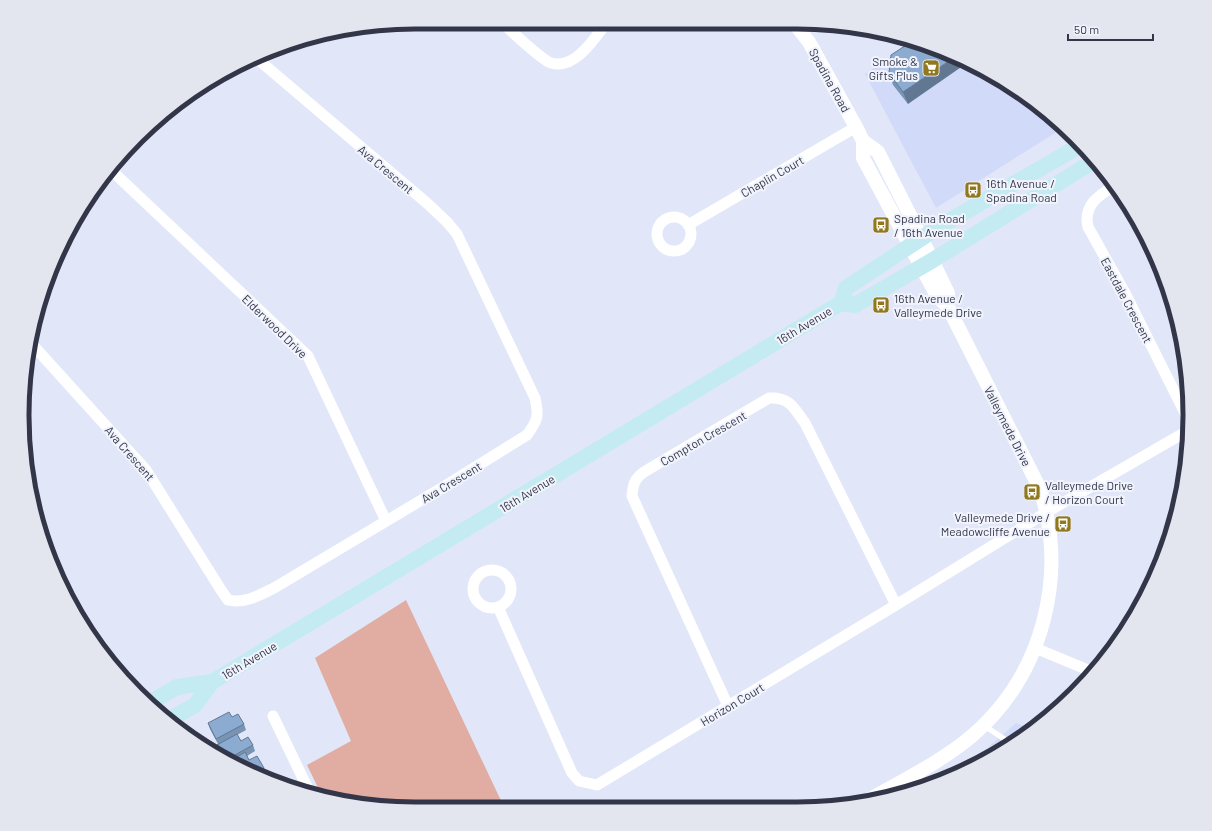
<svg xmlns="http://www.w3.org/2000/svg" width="1212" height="831" font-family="Barlow,sans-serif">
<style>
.built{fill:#d1daf9}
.green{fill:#e1aca1}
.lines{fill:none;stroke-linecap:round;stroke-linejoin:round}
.service{stroke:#fff;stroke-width:5.5}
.minor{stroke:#fff;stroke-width:11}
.tertiary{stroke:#fff;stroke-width:14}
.secondary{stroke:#c5ebf2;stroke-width:16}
.wall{fill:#7893b3}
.shaded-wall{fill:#627892}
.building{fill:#8cabd0;stroke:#627892}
.labels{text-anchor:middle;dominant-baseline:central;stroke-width:4;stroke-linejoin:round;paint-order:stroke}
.poi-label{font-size:12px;fill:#323648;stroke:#f2f4fd;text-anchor:start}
.street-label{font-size:12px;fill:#323648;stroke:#f2f4fd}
.rim{fill:none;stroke:#323648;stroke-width:5}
</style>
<rect width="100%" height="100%" fill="#e1e7f9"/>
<!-- built -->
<path class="built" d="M915,41l78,34 70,53 -127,80 -71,-134z
M1016,723l15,6 -16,14 -44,25 -15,5 7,-4z"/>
<!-- green -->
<path class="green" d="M406,600l99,209h-90l-76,-8 -17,-5 -15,-31 44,-24 -36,-83z"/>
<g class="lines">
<!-- service -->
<path class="service" d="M983,725l29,19"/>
<!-- minor -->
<path class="minor" d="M501,22c10,8 40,38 50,41 24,7 44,-25 56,-41
M110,169l198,187 78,165
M1115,186c-17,9 -32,20 -27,41l37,66 64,128
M657 234a17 17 0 1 1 34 0a17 17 0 1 1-34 0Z
M688,225l168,-98
M31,343l115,127 75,120 7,10c16,4 32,-5 46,-12l171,-102 82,-51c11,-15 12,-19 8,-37l-78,-164 -10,-12 -19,-18 -173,-147
M473 589a19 19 0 1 1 38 0a19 19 0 1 1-38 0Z
M498,607l74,166 7,8 18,4 299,-180 151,-93 142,-82
M1035,648l58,24
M728,706l-96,-210c1,-11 2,-17 12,-24l125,-74c21,-1 25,10 36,25l91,182
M273,716l37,77"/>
<!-- tertiary -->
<path class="tertiary" d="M793,22l16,20 47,85 7,14v17l74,138 11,11 92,182c28,87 3,185 -67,246 -30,26 -73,47 -108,67
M863,141l15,11 35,69 35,72v14"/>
<!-- secondary -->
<path class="secondary" d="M841,303l5,-15 91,-60 144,-83
M149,703l28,-16 35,-5
M169,720l26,-15 17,-23 629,-379 14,2 78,-45 161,-99"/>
</g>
<!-- wall -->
<path class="wall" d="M914,40l-6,64 -15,-19 -4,-12z
M232,717l12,7 2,6 -9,5 4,6 12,4 2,6 -8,5 2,4 15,8v2l7,8 1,3 -7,-2 -42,-23 -4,-6 -2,-5 1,-1 -8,-15 -2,-6z"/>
<!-- shaded-wall -->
<path class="shaded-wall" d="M955,57l12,6 -59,41 -5,-12z"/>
<!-- building -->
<path class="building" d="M914,40l9,3 32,14 -52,35 -14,-19 2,-18z
M229,712l3,5 6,-3 6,10 -28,15 -8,-16z
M237,734l4,7 7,-4 5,8 -25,14 -4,-2 -7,-12z
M245,752l4,8 8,-4 7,12 -10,5 -23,-12z
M265,769l6,9 -3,2 -3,-1 -9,-5z"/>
<!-- icons -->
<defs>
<g id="supermarket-square" transform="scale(0.9)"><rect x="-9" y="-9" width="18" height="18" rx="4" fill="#91781e" stroke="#f2f4fd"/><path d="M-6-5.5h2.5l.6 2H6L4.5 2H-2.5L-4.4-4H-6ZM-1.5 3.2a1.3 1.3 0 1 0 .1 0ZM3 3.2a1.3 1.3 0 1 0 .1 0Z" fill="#fff"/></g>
<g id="bus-square" transform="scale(0.9)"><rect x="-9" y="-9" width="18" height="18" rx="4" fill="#91781e" stroke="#f2f4fd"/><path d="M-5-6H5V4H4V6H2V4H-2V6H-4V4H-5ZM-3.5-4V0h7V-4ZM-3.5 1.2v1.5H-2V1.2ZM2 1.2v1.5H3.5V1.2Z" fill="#fff"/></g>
</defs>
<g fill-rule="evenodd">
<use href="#supermarket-square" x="931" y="68"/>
<use href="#bus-square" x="973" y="190"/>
<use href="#bus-square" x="881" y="225"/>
<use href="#bus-square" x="881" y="305"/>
<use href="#bus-square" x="1032" y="492"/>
<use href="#bus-square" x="1063" y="524"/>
</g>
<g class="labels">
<!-- poi labels -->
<g class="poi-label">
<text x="918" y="61" text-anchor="end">Smoke &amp;<tspan x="918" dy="14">Gifts Plus</tspan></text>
<text x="986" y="183">16th Avenue /<tspan x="986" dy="14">Spadina Road</tspan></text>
<text x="894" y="218">Spadina Road<tspan x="894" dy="14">/ 16th Avenue</tspan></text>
<text x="894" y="298">16th Avenue /<tspan x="894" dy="14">Valleymede Drive</tspan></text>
<text x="1045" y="485">Valleymede Drive<tspan x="1045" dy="14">/ Horizon Court</tspan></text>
<text x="1050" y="517" text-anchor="end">Valleymede Drive /<tspan x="1050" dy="14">Meadowcliffe Avenue</tspan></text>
</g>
<!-- street labels -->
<g class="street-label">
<text transform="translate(830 80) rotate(61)">Spadina Road</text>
<text transform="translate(386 169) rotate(40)">Ava Crescent</text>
<text transform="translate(772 176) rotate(-30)">Chaplin Court</text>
<text transform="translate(1127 300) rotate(62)">Eastdale Crescent</text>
<text transform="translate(804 325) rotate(-31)">16th Avenue</text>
<text transform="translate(275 326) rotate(44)">Elderwood Drive</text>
<text transform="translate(1008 426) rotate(63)">Valleymede Drive</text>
<text transform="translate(703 438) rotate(-30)">Compton Crescent</text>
<text transform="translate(130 453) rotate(49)">Ava Crescent</text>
<text transform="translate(451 482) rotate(-31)">Ava Crescent</text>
<text transform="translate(527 493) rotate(-31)">16th Avenue</text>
<text transform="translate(249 660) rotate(-31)">16th Avenue</text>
<text transform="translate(732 704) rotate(-31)">Horizon Court</text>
</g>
</g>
<!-- crop -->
<path d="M0 0H1212V831H0ZM415 29H797A386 386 0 0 1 1183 415V416A386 386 0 0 1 797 802H415A386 386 0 0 1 29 416V415A386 386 0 0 1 415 29Z" fill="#e3e5ef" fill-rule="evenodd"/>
<path class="rim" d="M415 29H797A386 386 0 0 1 1183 415V416A386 386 0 0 1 797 802H415A386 386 0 0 1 29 416V415A386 386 0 0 1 415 29Z"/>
<!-- scale -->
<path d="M1068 34v6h85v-6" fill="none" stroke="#323648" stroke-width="2"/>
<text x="1074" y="34" font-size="12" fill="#323648" stroke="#f2f4fd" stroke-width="3" paint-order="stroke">50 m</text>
</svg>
